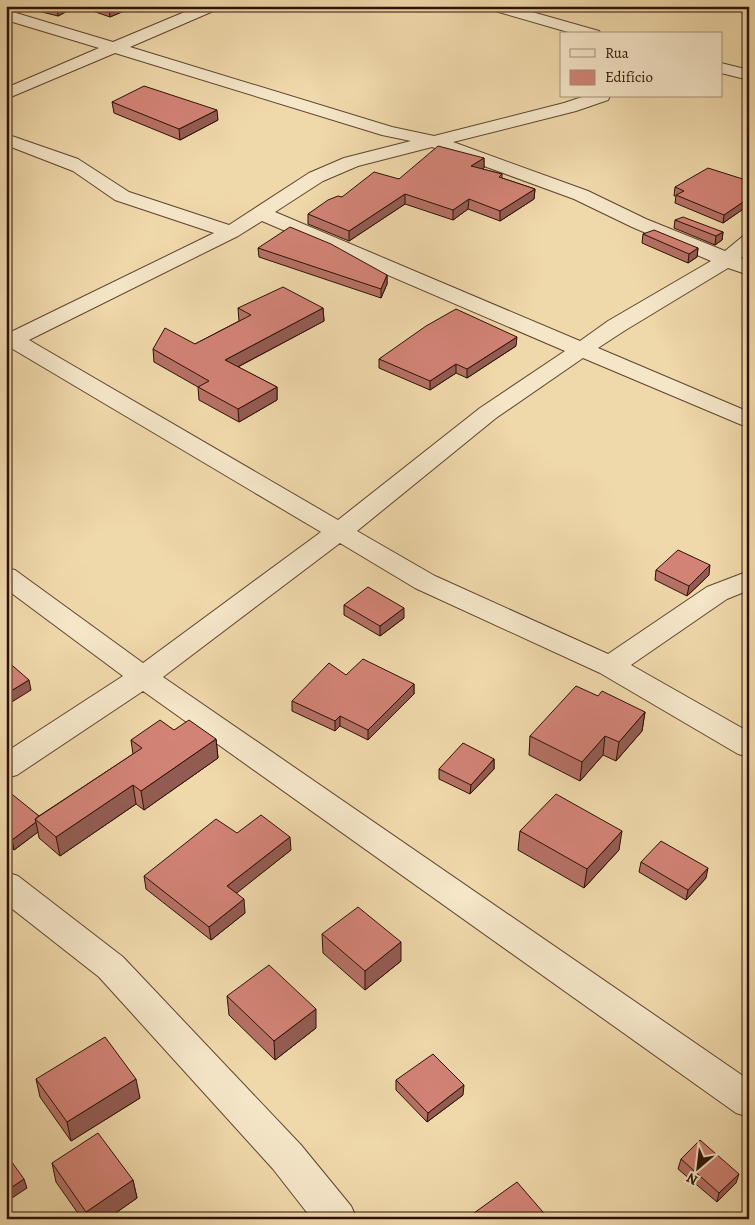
<svg xmlns="http://www.w3.org/2000/svg" width="755" height="1225" font-family="Alegreya,serif">
<style>
.lines{fill:none;stroke-linecap:round;stroke-linejoin:round}
.street-casing{stroke:#5e432e;stroke-width:2}
.street{fill:#f5e6c8;fill-rule:evenodd}
.wall{fill:#b57165;stroke:#2e1104}
.shaded-wall{fill:#935c53;stroke:#2e1104}
.building{fill:#d28376;stroke:#2e1104}
</style>
<rect width="100%" height="100%" fill="#efd8aa"/>
<filter id="stains"><feTurbulence type="fractalNoise" baseFrequency=".004" numOctaves="4"/><feColorMatrix values="0 0 0 0 .2 0 0 0 0 .09 0 0 0 0 .02 0 0 0 .5 -.17"/></filter>
<radialGradient id="worn" r=".72"><stop offset=".6" stop-color="#630" stop-opacity="0"/><stop offset="1" stop-color="#630" stop-opacity=".3"/></radialGradient>
<g class="lines">
<!-- street casing -->
<g class="street-casing">
<path id="street" d="M199,6h22l-3,3 -88,38 262,80 42,9 130,-33 21,-7h25l-2,4 -32,11 -123,31 135,49 58,28 79,32 17,-14 7,-2v17l-8,6 8,3v14l-21,-7 -104,63 -26,17 151,64v16l-166,-70 -87,60 -139,113 78,45 173,78 99,-67 42,-16v19l-22,9 -96,66 118,67v25l-11,-3 -138,-81 -185,-85 -75,-45 -177,134 586,403v37l-13,-4 -593,-422 -126,84 -11,3v-26l117,-76 -117,-87v-21l9,2 128,93 178,-131 -310,-184 -5,2v-21l7,2 201,-98 -99,-33 -42,-29 -67,-26v-11l72,25 51,33 100,33 80,-52 35,-15 67,-17 -29,-6 -267,-82 -109,46v-11l93,-40 -93,-28v-10l107,32zM432,147l142,52 58,28 79,34 -103,60 -28,20 -305,-129 48,-31 35,-15zM262,221l303,130 -85,57 -142,112 -309,-180 209,-104z
M485,6h26l88,25 2,3h-26l-87,-25z
M721,63l28,7v10l-28,-7z
M6,872l12,4 105,81 178,188 50,61 6,13h-45l-39,-50 -174,-192 -93,-73z"/>
</g>
<!-- street -->
<use href="#street" class="street"/>
</g>
<!-- wall -->
<path class="wall" d="M6,6h71l-19,10 -28,-7 -11,3 -13,-4z
M78,6h58l-26,11z
M112,102l106,18 -38,20 -66,-27z
M484,158v10l-2,1 20,5v4l33,11 -1,10 -34,22 -32,-12 -15,11 -48,-16 -56,37 -41,-17v-10l34,-17 57,-18z
M749,181v24l-26,18 -48,-20 1,-7h-2l1,-9z
M675,220l48,12 -1,8 -7,5 -41,-17z
M643,234l55,14 -1,9 -9,6 -46,-20z
M258,248l129,27v9l-6,14 -122,-41z
M238,308h85l1,13 -86,46 39,20v13l-38,22 -40,-22 -1,-13 -44,-25 -1,-13 42,-5 44,-23z
M516,346l-49,32 -11,-5 -26,17 -51,-22v-9z
M656,570l53,5 -22,21 -32,-16z
M344,605l60,13 -24,18 -36,-21z
M346,675l68,9v10l-46,46 -28,-14 -5,5 -43,-20v-10z
M598,696l47,16 -3,19 -26,30 -13,-6 -23,26 -51,-26 1,-19z
M174,730l42,9 2,19 -74,52 -8,-6 -76,52 -21,-18 -1,-6 -24,18 -8,-7v-51l33,24 94,-62 -2,-14z
M494,759v10l-24,25 -31,-15v-10z
M520,831l99,19 -35,38 -66,-38z
M237,833l54,17 -55,43 9,20 -34,27 -65,-51 -2,-13z
M641,862l65,16 -20,22 -47,-28z
M322,934l79,27 -36,29 -42,-37z
M227,996l89,32 -41,32 -46,-45z
M36,1079l104,19 -69,43 -31,-44z
M396,1080l67,15 -36,27 -31,-32z
M681,1159l55,24 -19,19 -39,-33z
M52,1163l81,17 4,18 -30,21h-25l-26,-37z
M474,1213l75,6h-76z"/>
<!-- shaded-wall -->
<path class="shaded-wall" d="M18,6h12v3l-11,3z
M61,6h16l-19,10 -1,-8z
M117,6h19l-26,11 -1,-7z
M217,110l1,10 -38,20 -1,-11z
M484,158v10l-14,8 1,-10z
M535,189l-1,10 -34,22v-10z
M405,194v10l-56,37v-10z
M749,198v7l-26,18 1,-8z
M469,199l-1,10 -15,11v-10z
M723,232l-1,8 -7,5 1,-9z
M698,248l-1,9 -9,6 1,-9z
M387,275v9l-6,14v-9z
M323,308l1,13 -98,52 -1,-13z
M517,337l-1,9 -49,32v-9z
M456,364v9l-26,17v-9z
M277,387v13l-38,22 -1,-13z
M710,565l-1,10 -22,21 2,-10z
M404,608v10l-24,18v-10z
M29,680l2,10 -24,15 -1,-11z
M414,684v10l-46,46v-10z
M645,712l-3,19 -26,30 3,-19z
M340,716v10l-5,5v-10z
M605,736l-2,19 -23,26 2,-19z
M216,739l2,19 -74,52 -3,-19z
M494,759v10l-24,25 1,-9z
M133,785l3,19 -76,52 -4,-19z
M36,822l2,10 -24,18 -2,-10z
M622,831l-3,19 -35,38 3,-19z
M290,837l1,13 -63,50 -1,-14z
M708,868l-2,10 -20,22 2,-10z
M244,899l1,14 -34,27 -2,-13z
M401,942v19l-36,29v-19z
M316,1009v19l-41,32 -1,-19z
M136,1079l4,19 -69,43 -4,-19z
M464,1085l-1,10 -36,27 1,-9z
M739,1174l-3,9 -19,19 2,-9z
M24,1179l3,9 -21,14v-11z
M133,1180l4,18 -30,21h-19l-2,-7z"/>
<!-- building -->
<path class="building" d="M48,6h13l-4,2z
M99,6h18l-8,4z
M144,86l73,24 -38,19 -67,-27z
M438,146l46,12 -13,8 31,8 -3,3 36,12 -35,22 -31,-12 -16,11 -48,-16 -56,37 -41,-17 20,-14 10,-4 4,1 32,-25 25,7z
M708,168l41,13v17l-25,17 -48,-20 8,-4 -9,-4z
M683,217l40,15 -7,4 -41,-16z
M290,227l41,17 56,31 -6,14 -123,-41z
M654,230l44,18 -9,6 -46,-20z
M283,287l40,21 -98,52 52,27 -39,22 -40,-22 11,-6 -56,-32 12,-21 30,16 56,-29 -13,-7z
M456,309l61,28 -50,32 -11,-5 -26,17 -51,-22 47,-33z
M678,550l32,15 -21,21 -33,-16z
M368,587l36,21 -24,18 -36,-21z
M363,659l51,25 -46,46 -28,-14 -5,5 -43,-20 37,-38 17,12z
M6,660l23,20 -23,14z
M576,686l22,10 4,-5 43,21 -26,30 -14,-6 -23,26 -52,-26z
M160,720l14,10 15,-10 27,19 -75,52 -8,-6 -77,52 -21,-18 107,-71 -11,-8z
M463,743l31,16 -23,26 -32,-16z
M8,791l31,25 -4,3 1,3 -24,18 -6,-5v-43z
M556,794l66,37 -35,38 -67,-38z
M261,815l29,22 -63,49 17,13 -35,28 -65,-51 72,-57 21,14z
M661,841l47,27 -20,22 -47,-28z
M358,907l43,35 -36,29 -43,-37z
M269,965l47,44 -42,32 -47,-45z
M105,1037l31,42 -69,43 -31,-43z
M433,1054l31,31 -36,28 -32,-33z
M98,1133l35,47 -47,32 -34,-49z
M700,1140l39,34 -20,19 -38,-34z
M6,1154l18,25 -18,12z
M517,1182l32,37h-70l-5,-6z"/>
<!-- margin -->
<rect width="755" height="1225" fill="none" stroke="#efd8aa" stroke-width="25"/>
<rect x="8" y="8" width="740" height="1210" fill="none" stroke="#2e1104" stroke-width="2.5"/>
<rect x="12" y="12" width="730" height="1200" fill="none" stroke="#2e1104"/>
<!-- legend -->
<rect x="560" y="32" width="162" height="65" fill="#f5e6c8" stroke="#a5917a"/>
<rect x="570" y="49" width="25" height="8" fill="#f5e6c8" stroke="#a5917a"/>
<text x="605" y="58" font-size="15" fill="#2e1104">Rua</text>
<rect x="570" y="70" width="25" height="15" fill="#d28376" stroke="#a5917a"/>
<text x="605" y="82" font-size="15" fill="#2e1104">Edifício</text>
<!-- north arrow -->
<g transform="translate(698 1168) rotate(208)" stroke="#f5e6c8" stroke-width="4" paint-order="stroke">
<path d="M0-4L9 19L0 12L-9 19Z" fill="#2e1104"/>
<text y="-8" font-size="14" font-weight="bold" text-anchor="middle" fill="#2e1104">N</text>
</g>
<rect width="100%" height="100%" filter="url(#stains)"/>
<rect width="100%" height="100%" fill="url(#worn)"/>
</svg>
